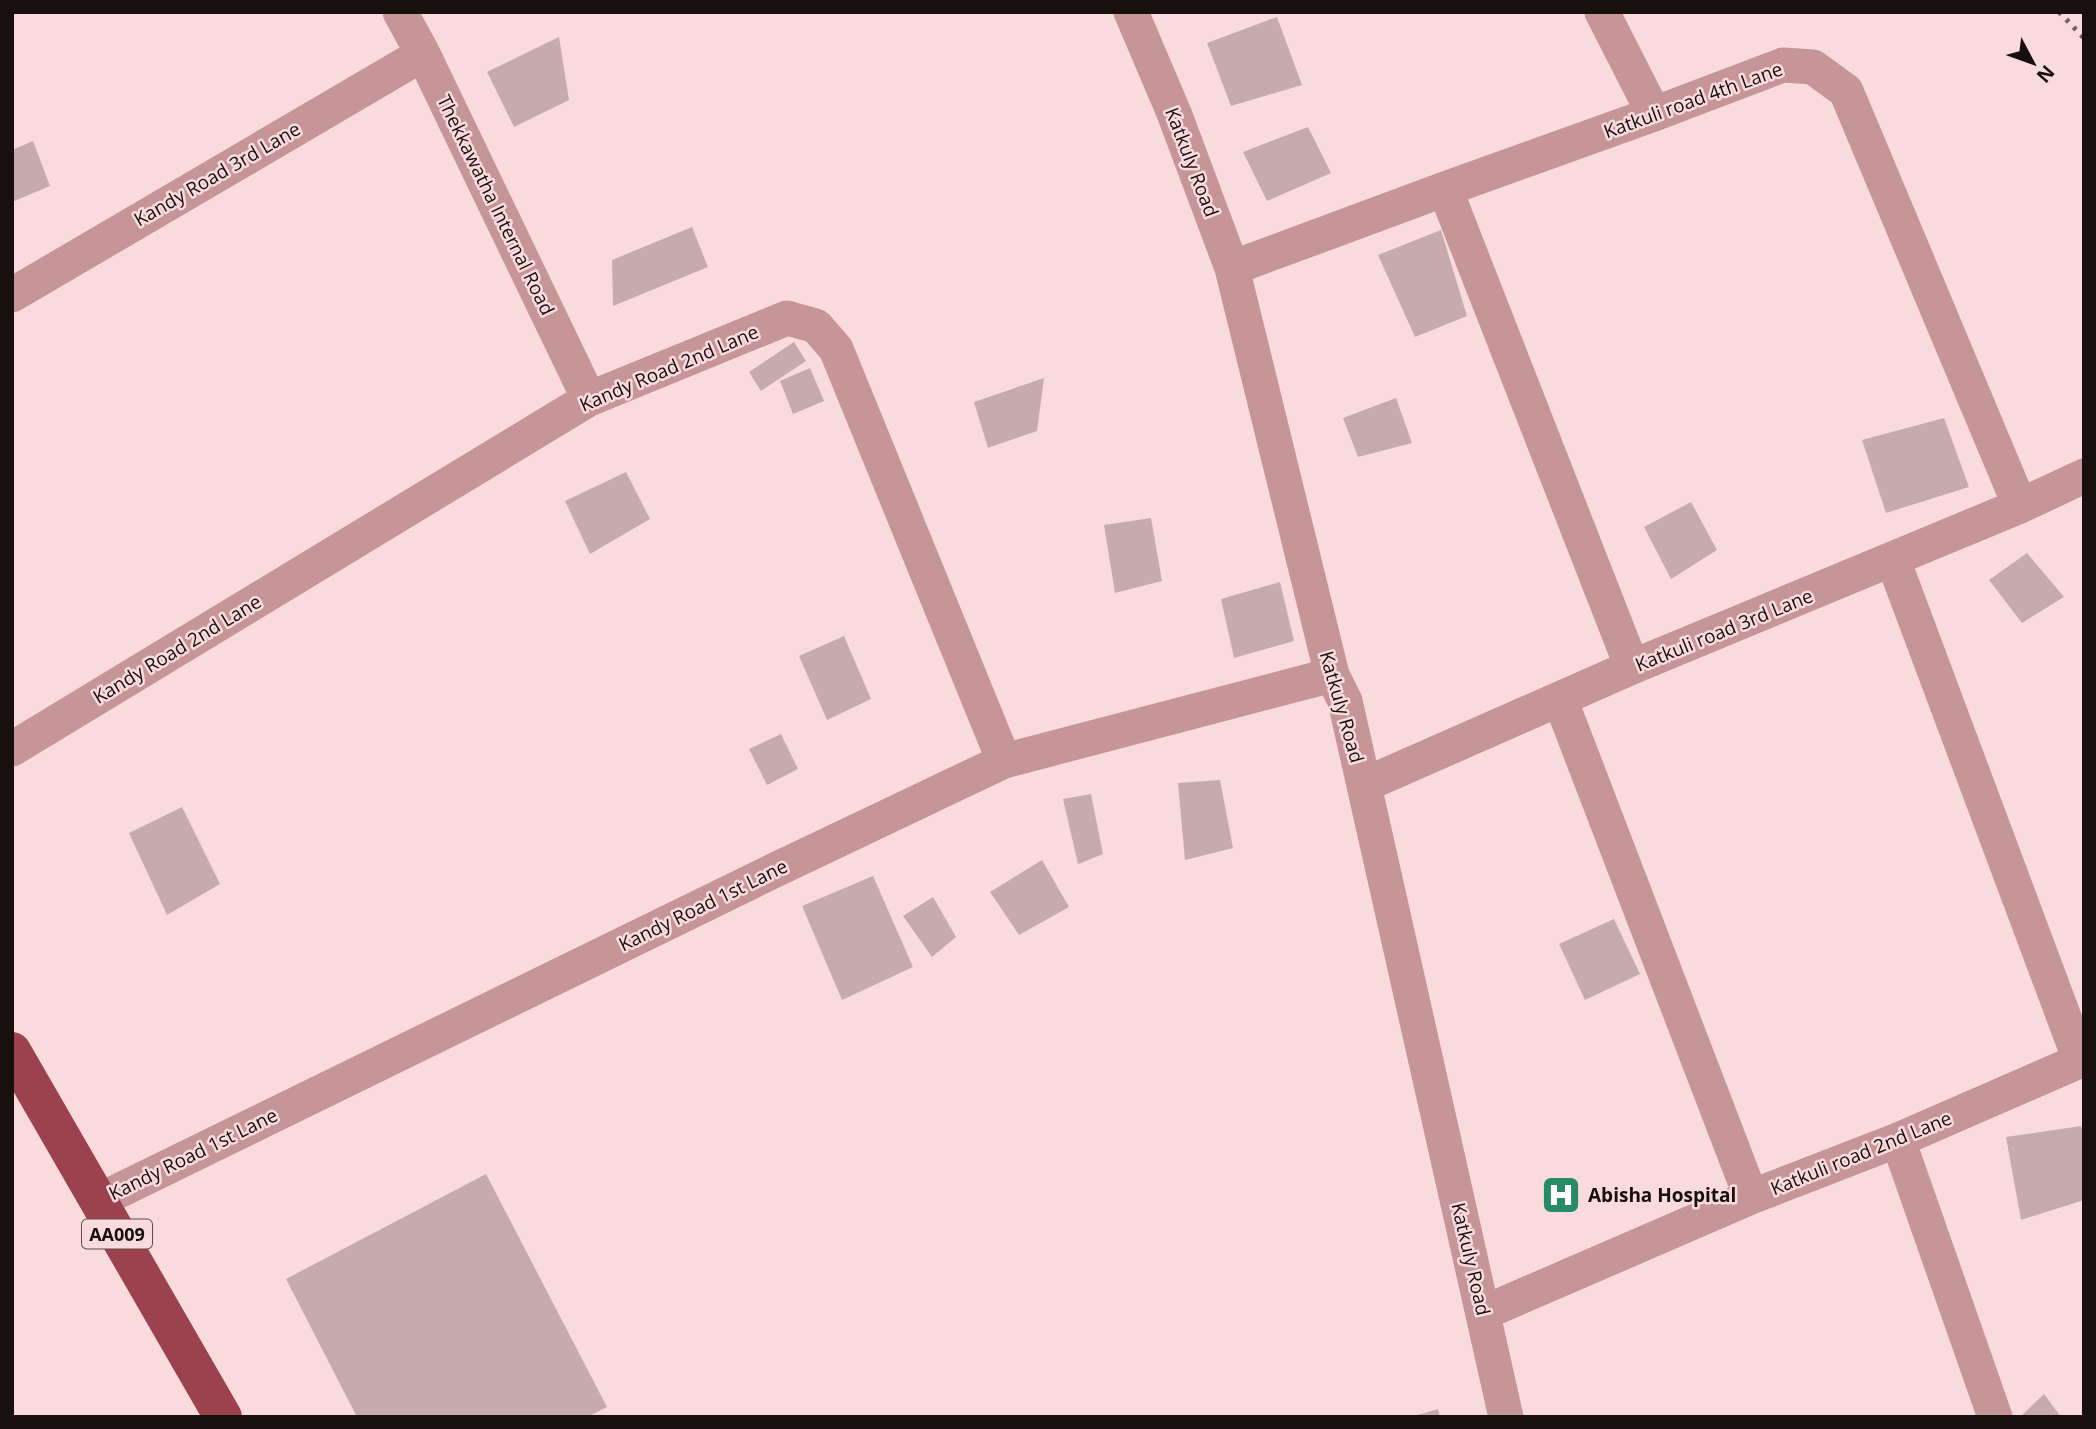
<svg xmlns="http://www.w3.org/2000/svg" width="2096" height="1429" font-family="'Open Sans',sans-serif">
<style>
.building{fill:#c7abac}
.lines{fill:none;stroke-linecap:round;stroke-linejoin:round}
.minor{stroke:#c59598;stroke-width:35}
.trunk{stroke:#9c424f;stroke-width:38}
.rail{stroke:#736162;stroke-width:5;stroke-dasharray:3.5 7;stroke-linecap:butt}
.labels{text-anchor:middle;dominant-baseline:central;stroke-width:5;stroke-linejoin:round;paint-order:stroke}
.shield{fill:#f9dbdd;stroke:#5c4c4d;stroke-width:2}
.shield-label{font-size:18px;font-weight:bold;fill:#180f0f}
.street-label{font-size:19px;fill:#180f0f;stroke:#f9dbdd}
.poi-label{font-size:19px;font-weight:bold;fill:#180f0f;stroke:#f9dbdd;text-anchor:start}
</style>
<rect width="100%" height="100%" fill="#f9dbdd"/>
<!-- building -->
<path class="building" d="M1277,17l25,68 -71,21 -24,-63z
M559,37l10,63 -55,27 -27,-55z
M1308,127l23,46 -64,28 -24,-49z
M33,141l17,45 -38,16v-52z
M692,227l16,40 -95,39 -1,-46z
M1441,230l26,86 -52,21 -37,-82z
M794,342l12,19 -45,30 -12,-19z
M810,368l14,33 -31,13 -13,-33z
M1044,378l-7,53 -49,17 -14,-46z
M1396,398l16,45 -54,14 -15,-39z
M1944,418l25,69 -83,26 -24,-73z
M626,472l24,47 -60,35 -25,-53z
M1691,502l26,48 -46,29 -27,-52z
M1151,518l11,63 -47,12 -11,-68z
M2027,553l37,44 -42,26 -33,-43z
M1280,582l14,59 -60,17 -13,-59z
M844,636l27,63 -44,21 -28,-64z
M781,734l17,35 -31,16 -18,-36z
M1220,780l13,68 -48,12 -7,-77z
M1091,794l12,60 -25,10 -15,-65z
M182,807l38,77 -53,31 -38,-82z
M1042,860l27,47 -50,28 -29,-43z
M873,876l40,91 -71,33 -40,-94z
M933,897l23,40 -24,20 -29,-41z
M1614,919l26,55 -55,26 -26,-56z
M2081,1126l3,10v64l-63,20 -15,-83z
M486,1174l121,233 -20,10h-230l-71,-138z
M2044,1394l17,23h-41z
M1438,1409l2,8h-26v-1z"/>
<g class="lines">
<!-- minor -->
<path class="minor" d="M400,12l23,42 166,345
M1131,12l43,101 58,155 100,407 13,26 161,716
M1602,12l52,102
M1445,189l187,478
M1232,268l213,-79 209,-75 129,-49 30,2 33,24 174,415
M12,295l411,-241
M1893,560l187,500
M1560,699l191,498
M12,749l577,-350 198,-81 29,8 20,23 168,412
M1364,785l268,-118 388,-161 64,-30
M1898,1140l97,277
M98,1201l675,-330 231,-110 328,-86
M1483,1313l268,-116 147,-57 186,-81"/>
<!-- trunk -->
<path class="trunk" d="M12,1051l211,366"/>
<!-- rail -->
<path class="rail" d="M2059,12l25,26"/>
</g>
<!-- icons -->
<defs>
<g id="hospital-square" transform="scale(2.0125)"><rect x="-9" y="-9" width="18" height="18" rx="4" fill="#278b66" stroke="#f9dbdd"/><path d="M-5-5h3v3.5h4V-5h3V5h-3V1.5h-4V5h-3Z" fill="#fff"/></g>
</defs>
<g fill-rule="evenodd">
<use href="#hospital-square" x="1561" y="1195"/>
</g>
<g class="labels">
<!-- shield labels -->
<rect class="shield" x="82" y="1219.5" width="70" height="29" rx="5"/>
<g class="shield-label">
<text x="117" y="1234">AA009</text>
</g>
<!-- street labels -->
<g class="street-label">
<text transform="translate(1693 100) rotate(-20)">Katkuli road 4th Lane</text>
<text transform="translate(1192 162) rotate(69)">Katkuly Road</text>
<text transform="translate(217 174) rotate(-30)">Kandy Road 3rd Lane</text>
<text transform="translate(496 205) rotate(64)">Thekkawatha Internal Road</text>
<text transform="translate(669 368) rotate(-23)">Kandy Road 2nd Lane</text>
<text transform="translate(1724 630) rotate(-22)">Katkuli road 3rd Lane</text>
<text transform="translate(177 649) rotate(-31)">Kandy Road 2nd Lane</text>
<text transform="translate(1342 707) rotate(74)">Katkuly Road</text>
<text transform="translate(703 905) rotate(-26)">Kandy Road 1st Lane</text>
<text transform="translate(1861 1153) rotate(-22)">Katkuli road 2nd Lane</text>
<text transform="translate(193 1154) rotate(-26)">Kandy Road 1st Lane</text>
<text transform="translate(1471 1259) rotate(77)">Katkuly Road</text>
</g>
<!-- poi labels -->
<g class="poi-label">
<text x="1588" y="1195">Abisha Hospital</text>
</g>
</g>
<!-- border -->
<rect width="2096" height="1429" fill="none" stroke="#180f0f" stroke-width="28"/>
<!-- north arrow -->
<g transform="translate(2033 63) rotate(131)" stroke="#f9dbdd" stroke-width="5" paint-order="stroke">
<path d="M0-5L12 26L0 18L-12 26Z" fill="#180f0f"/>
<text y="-10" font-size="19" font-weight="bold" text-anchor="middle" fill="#180f0f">N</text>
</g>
</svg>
